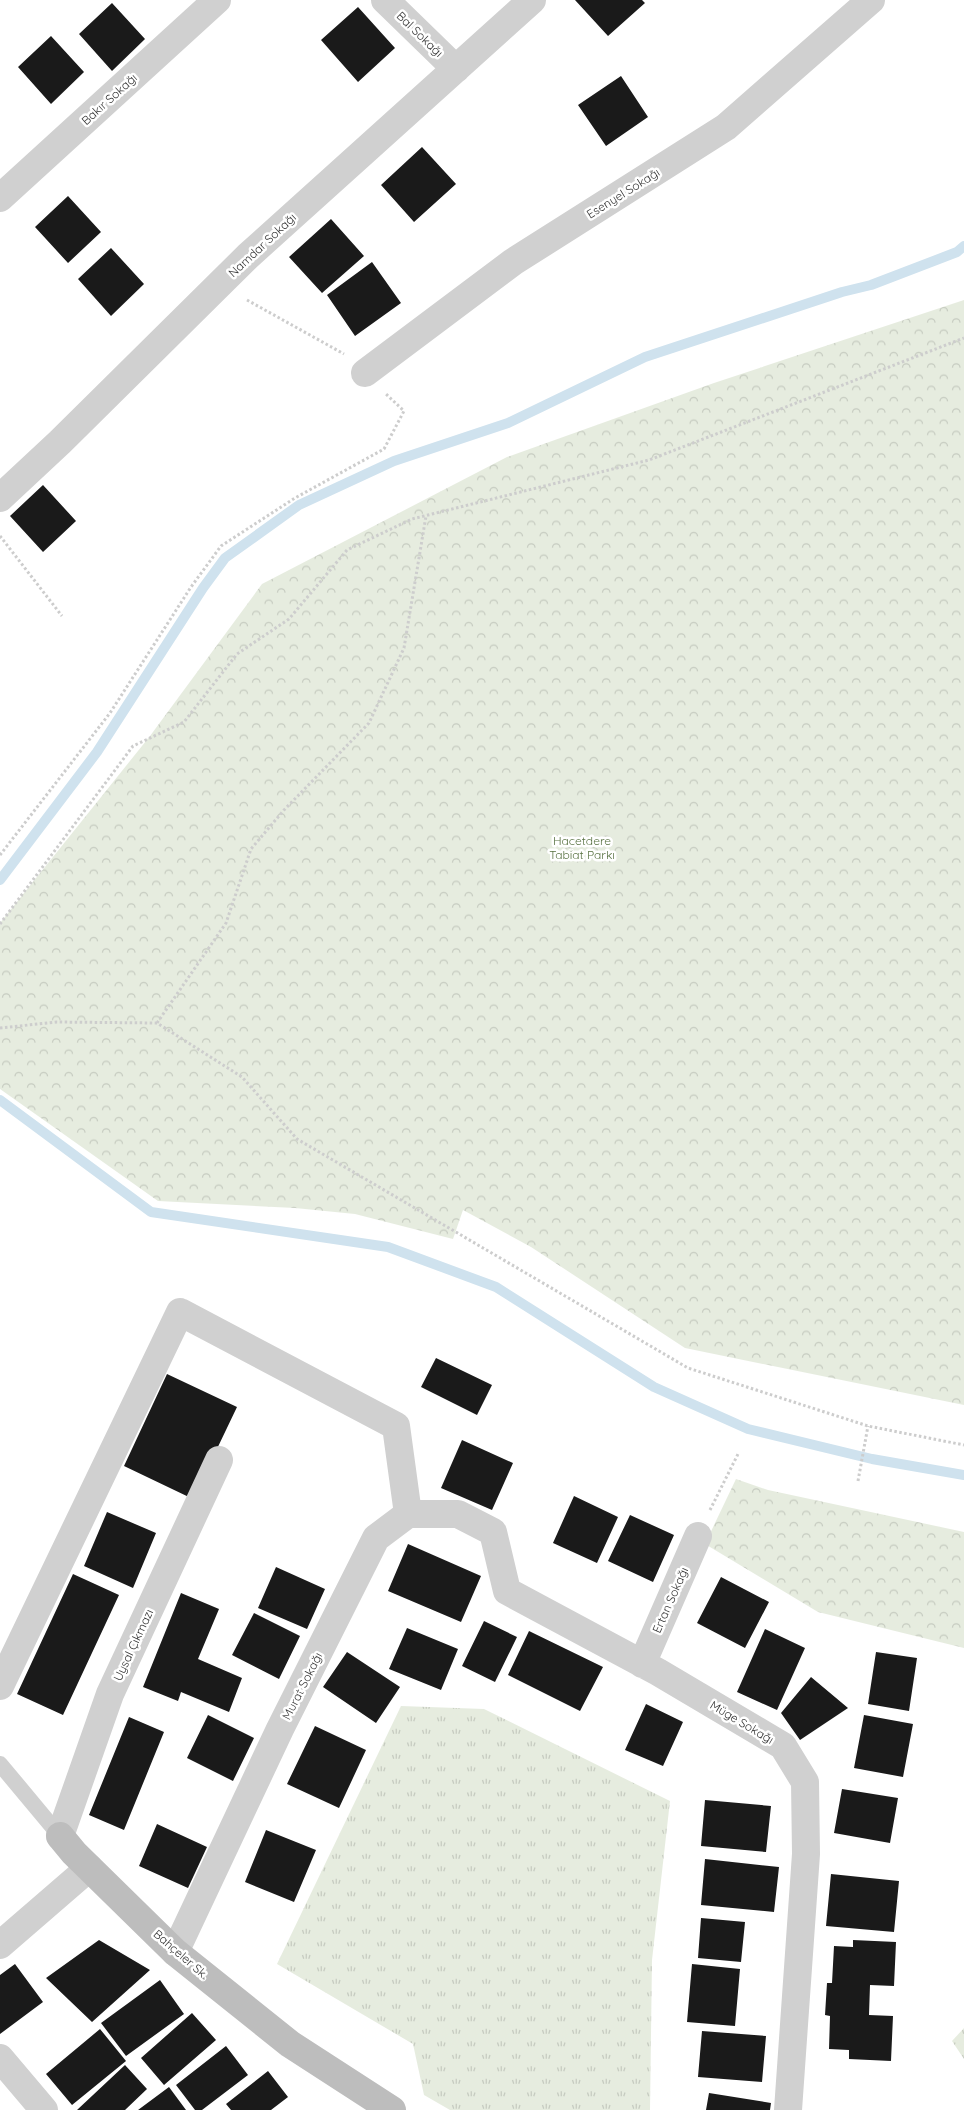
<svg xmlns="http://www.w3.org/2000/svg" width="964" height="2110" font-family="Quicksand,sans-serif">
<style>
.grass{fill:url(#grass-tufts)}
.forest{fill:url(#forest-crowns)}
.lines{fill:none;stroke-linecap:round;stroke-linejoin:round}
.stream{stroke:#cfe2ee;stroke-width:10}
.building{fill:#1a1a1a}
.path{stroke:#cdcdcd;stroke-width:3;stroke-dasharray:2.5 2.5;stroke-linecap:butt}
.lane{stroke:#d0d0d0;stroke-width:16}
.street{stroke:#d0d0d0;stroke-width:28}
.secondary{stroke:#bdbdbd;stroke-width:28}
.labels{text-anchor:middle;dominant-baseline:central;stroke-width:5;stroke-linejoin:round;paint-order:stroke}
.street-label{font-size:12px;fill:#333;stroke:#fff}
.park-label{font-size:12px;fill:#56703f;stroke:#fff}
</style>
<defs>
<pattern id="grass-tufts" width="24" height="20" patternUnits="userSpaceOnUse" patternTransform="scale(1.25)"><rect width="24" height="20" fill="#e6ecdf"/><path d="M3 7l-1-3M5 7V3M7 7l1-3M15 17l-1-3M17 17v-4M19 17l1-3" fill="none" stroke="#c6cbc0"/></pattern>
<pattern id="forest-crowns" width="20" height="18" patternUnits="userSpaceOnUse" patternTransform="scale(1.25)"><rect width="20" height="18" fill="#e6ecdf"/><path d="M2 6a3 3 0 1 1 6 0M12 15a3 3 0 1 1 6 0" fill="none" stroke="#c6cbc0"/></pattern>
</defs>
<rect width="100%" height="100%" fill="#fff"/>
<!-- grass -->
<path class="grass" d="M401,1706l83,3 186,92 -18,159 -2,150h-200l-26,-15 -11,-51 -136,-80z
M964,2028v31l-12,-18z"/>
<!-- forest -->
<path class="forest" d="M964,300v1105l-279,-57 -154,-101 -68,-37 -10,29 -98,-25 -60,-6 -137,-7 -158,-112v-166l150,-187 112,-152 245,-127 207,-74z
M736,1479l32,11 196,42v116l-146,-36 -113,-68z"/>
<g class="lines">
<!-- stream -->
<path class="stream" d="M0,880l97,-128 106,-164 22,-30 74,-53 95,-44 114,-38 137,-66 197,-65 29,-7 86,-33 7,-6
M0,1100l151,112 237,35 108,40 158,100 94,42 124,30 92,16"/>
</g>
<!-- building -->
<path class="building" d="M575,0h67l3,3 -37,33z
M112,3l33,36 -33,32 -33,-37z
M358,7l37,41 -37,34 -37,-42z
M51,36l33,36 -33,32 -33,-37z
M621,76l27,41 -42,29 -28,-41z
M422,147l34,37 -42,38 -33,-37z
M68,196l33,36 -33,31 -33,-36z
M331,219l33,37 -42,37 -33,-36z
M111,248l33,36 -33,32 -33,-37z
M372,262l29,41 -46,33 -28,-41z
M43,485l33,36 -33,31 -33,-36z
M436,1358l56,27 -15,30 -56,-28z
M167,1374l70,33 -44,92 -69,-33z
M462,1440l51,23 -21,47 -51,-22z
M574,1496l44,21 -21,46 -44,-20z
M107,1512l49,21 -23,55 -49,-22z
M630,1515l44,20 -21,47 -45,-21z
M408,1544l73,32 -20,46 -73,-31z
M276,1567l49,22 -18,40 -49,-21z
M73,1574l46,21 -56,120 -46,-21z
M721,1577l48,25 -24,46 -48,-25z
M181,1593l38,16 -21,50 44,19 -13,34 -48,-20 -3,9 -35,-14z
M254,1613l46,23 -21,43 -47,-24z
M484,1621l33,16 -22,45 -33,-16z
M407,1628l51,21 -17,41 -52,-21z
M765,1629l40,19 -28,62 -40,-18z
M529,1631l74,36 -23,44 -72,-36z
M347,1652l53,35 -24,36 -53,-36z
M876,1652l41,6 -8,53 -41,-7z
M811,1677l37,31 -48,32 -19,-27z
M646,1704l37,18 -20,44 -38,-16z
M208,1715l46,23 -21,43 -46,-23z
M864,1715l49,9 -10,53 -49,-9z
M129,1717l35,15 -40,98 -35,-15z
M315,1726l51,24 -27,58 -52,-24z
M842,1789l56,9 -8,45 -56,-10z
M705,1800l66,6 -5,46 -65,-6z
M157,1824l50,23 -19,41 -49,-22z
M266,1830l50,20 -22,52 -49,-20z
M705,1859l74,8 -5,45 -73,-7z
M831,1874l68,7 -5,51 -68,-6z
M701,1918l44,4 -4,40 -43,-4z
M99,1940l51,30 -58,52 -46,-44z
M853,1940l43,2 -2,44 -24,-1 -1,30 24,1 -2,45 -42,-2v-9l-20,-1 1,-33 -5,-1 2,-32h5l2,-37 19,1z
M15,1964l28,38 -43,32v-59z
M692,1964l48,5 -5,57 -48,-4z
M160,1980l24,34 -58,42 -25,-33z
M192,2013l24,27 -52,45 -23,-27z
M100,2029l26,32 -54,44 -26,-31z
M702,2031l64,5 -4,46 -64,-5z
M226,2046l22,29 -46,35h-7l-19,-25z
M125,2065l22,24 -22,21h-48z
M268,2071l20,26 -17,13h-40l-5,-6z
M169,2087l17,23h-48z
M709,2093l62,10 -1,7h-64z"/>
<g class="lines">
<!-- path -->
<path class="path" d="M247,300l97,54
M0,536l62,80
M0,855l110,-142 81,-126 30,-41 74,-48 89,-49 20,-38 -18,-17
M0,924l133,-178 51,-24 53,-68 52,-35 58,-69 65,-31 237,-59 315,-122
M157,1023l69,-100 25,-74 33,-39 85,-87 35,-75 22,-132
M0,1028l57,-6 100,1 85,54 55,62 391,229 180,58 96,19
M858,1481l10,-55
M710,1510l28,-56"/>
<!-- lane -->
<path class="lane" d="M0,1764l60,72"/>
<!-- street -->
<path class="street" d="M385,0l71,69
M0,198l217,-198
M365,373l148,-111 213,-135 145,-127
M0,498l60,-56 188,-186 284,-256
M642,1664l56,-128
M0,1686l180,-374 216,114 12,88
M60,1836l50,-142 109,-234
M0,1945l89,-77
M175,1952l105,-223 96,-191 32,-24h50l35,18 14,59 151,81 125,74 22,36 1,72 -18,256
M0,2058l44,52"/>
<!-- secondary -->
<path class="secondary" d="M60,1836l14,17 101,99 115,92 102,66"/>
</g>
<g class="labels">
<!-- street labels -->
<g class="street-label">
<text transform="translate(420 34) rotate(44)">Bal Sokağı</text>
<text transform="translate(109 99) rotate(-42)">Bakır Sokağı</text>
<text transform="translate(623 193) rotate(-32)">Esenyel Sokağı</text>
<text transform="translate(262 245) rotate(-43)">Namdar Sokağı</text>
<text transform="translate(670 1600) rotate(-66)">Ertan Sokağı</text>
<text transform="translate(133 1645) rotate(-65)">Uysal Çıkmazı</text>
<text transform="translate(302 1686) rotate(-63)">Murat Sokağı</text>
<text transform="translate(742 1722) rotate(31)">Müge Sokağı</text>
<text transform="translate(181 1954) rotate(41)">Bahçeler Sk.</text>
</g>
<!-- park labels -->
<g class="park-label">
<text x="582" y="840">Hacetdere<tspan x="582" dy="14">Tabiat Parkı</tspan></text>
</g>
</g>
</svg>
